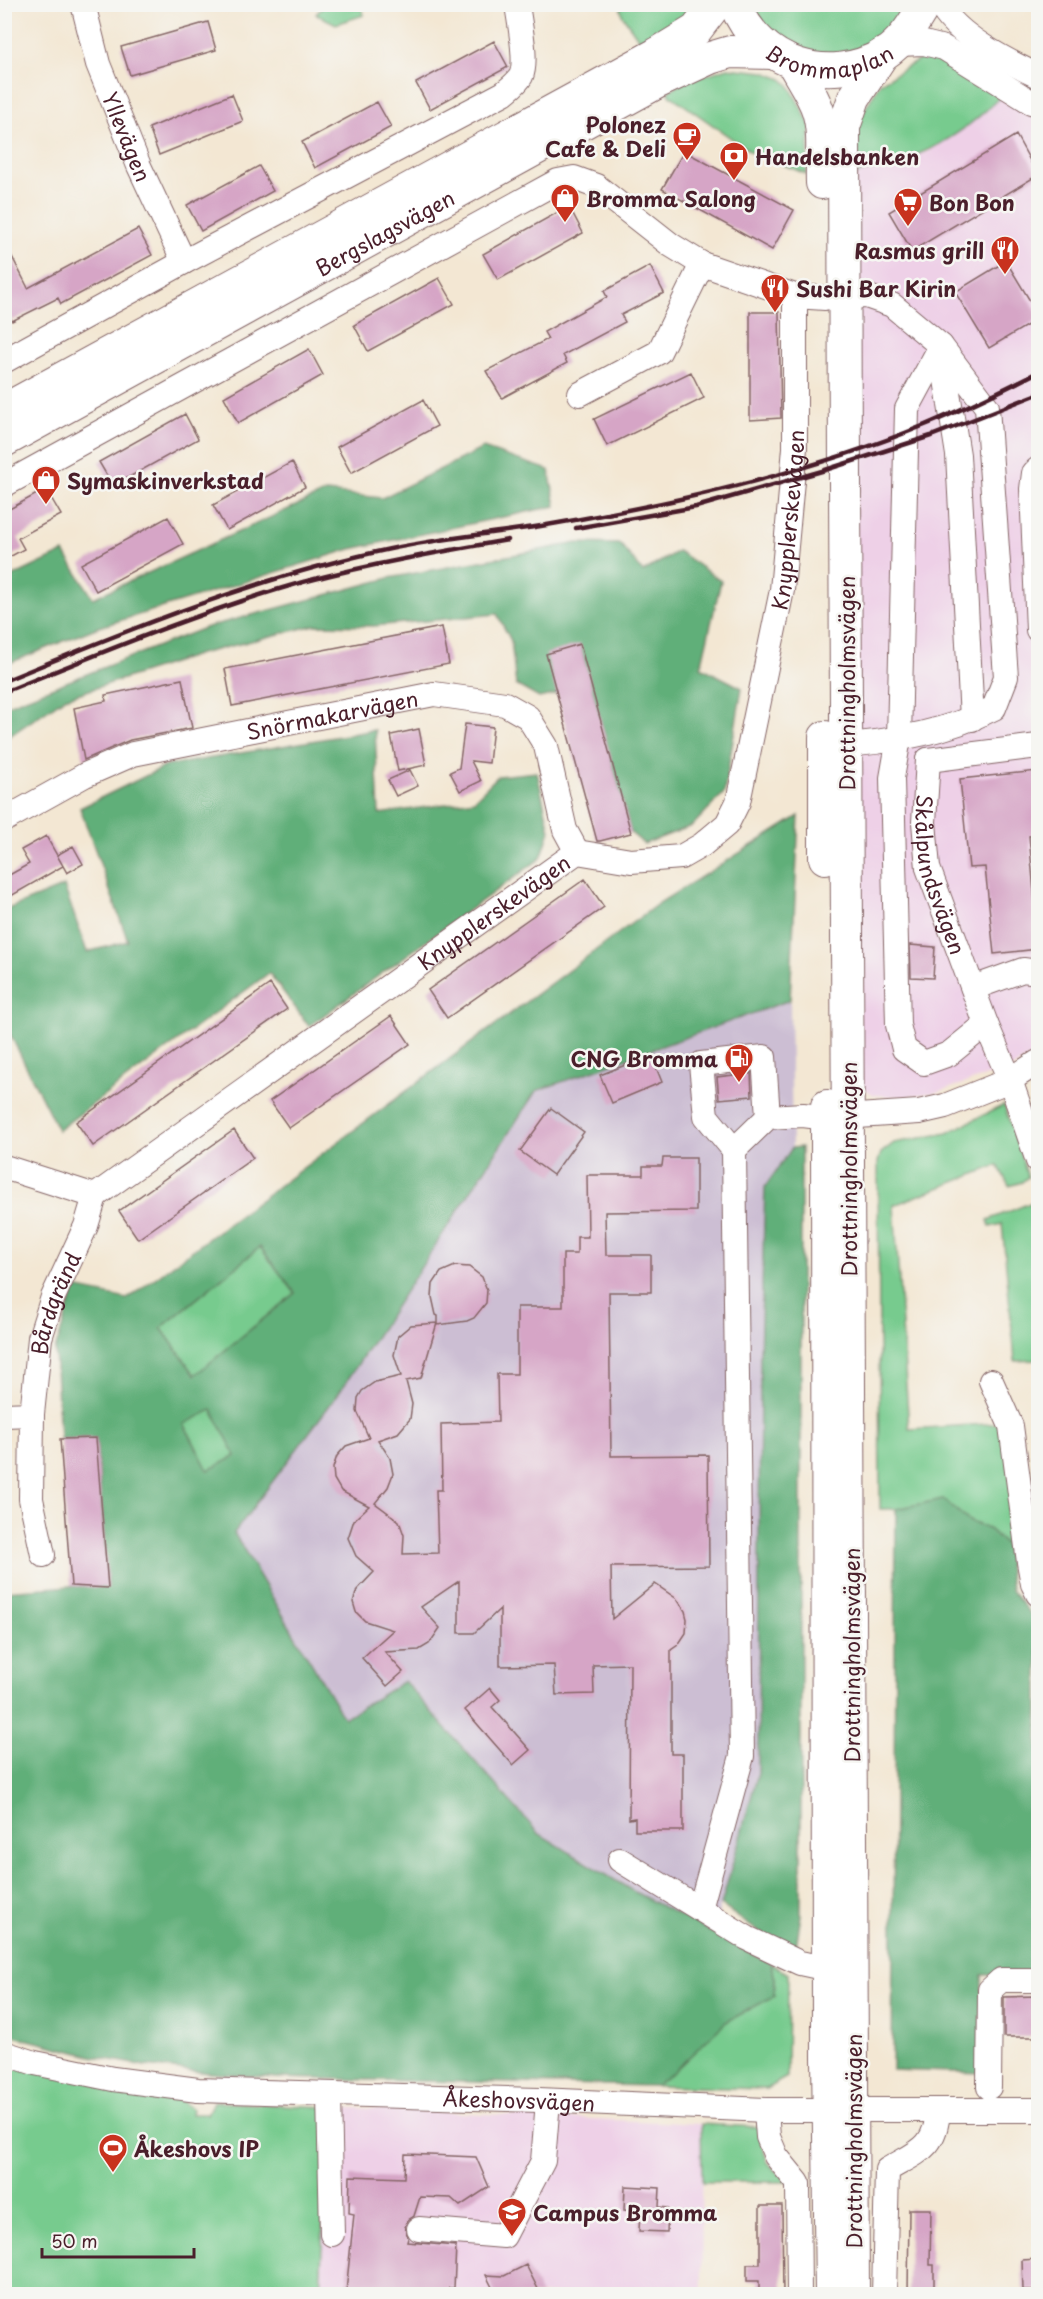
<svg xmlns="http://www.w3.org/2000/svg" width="1043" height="2299" font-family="'Playpen Sans',sans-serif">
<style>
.built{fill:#eed0e7}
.industrial{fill:#ccbed3}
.green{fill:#77cb8e;stroke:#60755c;stroke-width:1.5}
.forest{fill:#61af79;stroke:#566752;stroke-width:1.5;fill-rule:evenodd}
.building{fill:#d6a5c6}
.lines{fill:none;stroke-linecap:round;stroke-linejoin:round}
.minor-casing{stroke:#856566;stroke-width:26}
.major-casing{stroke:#856566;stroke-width:34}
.minor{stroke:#fff;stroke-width:24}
.major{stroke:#fff;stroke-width:32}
.rail{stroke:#4a1f2b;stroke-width:4.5}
.labels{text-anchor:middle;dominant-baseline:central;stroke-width:5;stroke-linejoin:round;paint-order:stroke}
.street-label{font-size:21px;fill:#4a1f2b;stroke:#f6f6f2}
.poi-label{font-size:21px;font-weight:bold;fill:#4a1f2b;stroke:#f6f6f2;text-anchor:start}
</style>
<rect width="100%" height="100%" fill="#f6f6f2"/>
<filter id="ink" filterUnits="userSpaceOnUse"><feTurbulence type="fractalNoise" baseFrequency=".0167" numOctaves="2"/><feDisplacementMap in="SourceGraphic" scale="12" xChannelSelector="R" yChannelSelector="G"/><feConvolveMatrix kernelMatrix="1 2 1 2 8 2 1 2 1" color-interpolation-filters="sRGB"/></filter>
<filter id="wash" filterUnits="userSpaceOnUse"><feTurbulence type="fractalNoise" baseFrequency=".008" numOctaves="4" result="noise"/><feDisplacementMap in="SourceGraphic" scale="24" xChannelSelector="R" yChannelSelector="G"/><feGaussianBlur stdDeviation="1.35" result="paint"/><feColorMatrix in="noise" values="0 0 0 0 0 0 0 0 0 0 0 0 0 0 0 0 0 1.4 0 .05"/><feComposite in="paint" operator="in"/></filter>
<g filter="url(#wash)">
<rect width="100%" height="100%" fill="#f3e7d3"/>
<!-- built -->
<path class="built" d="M1000,97l25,16 13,2v937l-24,15 -76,25 -35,5 -29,-2 -10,-7 -5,-10 -6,-903 41,-11 35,-13 54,-37z
M328,2107l373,17 1,170h-382z"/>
<!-- industrial -->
<path class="industrial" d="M790,1000l2,148 -27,39 -5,171 -2,415 -45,160 -82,-43 -93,-57 -133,-152 -60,38 -111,-186 107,-143 195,-299z"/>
<!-- green -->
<path class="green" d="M361,4l3,11 -28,9 -20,-10 9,-9z
M620,5h80l-20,21 -36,21 -22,-32z
M751,5h160c-8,12 -28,36 -42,42 -30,14 -71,8 -97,-12 -9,-7 -15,-21 -21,-30z
M934,54l20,8 46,35c-46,47 -85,62 -147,78l3,-50 24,-42 44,-26z
M728,68l36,4 18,7 7,6 22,42 -5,47 -55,-22 -81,-57 -2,-4 21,-11z
M1004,1105l24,72 -6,5 -13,4 -11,-21 -104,40 15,224 94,-6 16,121 -13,1 -16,-15 -21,-9 -26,-22 -47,10h-16l-2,-347 3,-9 13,-10 53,-10z
M1035,1201l3,9v150l-23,1 -13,-137 -12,3 -2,-7z
M260,1247l35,46 -100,82 -34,-47z
M212,1409l24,47 -28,15 -24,-48z
M770,1963l18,11 -1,103 -21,12 -112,-3 19,-14 53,-50 48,-26 1,-18z
M5,2063l174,36 13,10 -1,5h16l6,-12 115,5 -8,187h-315z
M701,2124l58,3c7,32 3,35 30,55h-87z"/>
<!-- forest -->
<path class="forest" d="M483,448l66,22 7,36 -205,43 -255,79 -91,37v-85l59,-28 29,46 233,-106 56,6z
M577,543l43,1 23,28 35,-21 43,30 -20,86 41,21 -18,105 -32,33 -48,18 -13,-11 -51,-188 -33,9 10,40 -18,4 -23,-13 -5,-44 -14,-27 -123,12 -59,-1 -115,29 -135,44 -60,41v-33l202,-79 182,-49z
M375,730l4,84 95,-14 24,-24 39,-4 13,59 -9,27 -232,168 -40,-53 -211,157 -53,-106v-114l59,-24 23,66 41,-11 -48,-133 86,-42z
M799,816l-9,184 -254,91 -195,299 -107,143 110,185 60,-37 134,152 93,57 139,73 5,15 -1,18 -48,26 -53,50 -19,14 -377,-8 -67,-5 -65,-7 -54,-10 -86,-22v-443l66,-5 37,1 -12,-149 -36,1 -5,-89 20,-62 52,11 532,-396zM260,1247l35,46 -100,82 -34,-47zM212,1410l24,46 -28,14 -24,-46z
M801,1147v768l-5,32 -30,-10 -45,-32 37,-132 2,-415 5,-171 27,-39z
M943,1499l26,22 21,9 16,15 5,45 20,25 7,1v359h-56v98l-90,-3 4,-561z"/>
<g id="blocks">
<!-- building -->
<path class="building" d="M208,22l8,28 -86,25 -9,-28z
M494,41l14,26 -78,42 -14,-26z
M232,94l11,27 -84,34 -10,-27z
M377,102l14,25 -76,41 -13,-26z
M1016,135l22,40 -126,76 -23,-39z
M684,151l110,59 -22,40 -110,-61z
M259,166l14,25 -72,40 -14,-26z
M569,206l14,27 -85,47 -15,-26z
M138,229l14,26 -91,49 -3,-6 -46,23 -8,-15v-65l24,47z
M1006,261l32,53v5l-49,29 -34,-56z
M650,266l14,27 -43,22 4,7 -62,33 4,8 -65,35 -16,-27 62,-32 -4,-7 63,-35 -3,-6z
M439,278l15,26 -86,47 -14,-26z
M750,312h29l2,106 -31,2z
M309,349l14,26 -85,48 -14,-26z
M691,372l13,26 -97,48 -13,-27z
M423,400l14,26 -86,47 -14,-26z
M185,414l13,25 -85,47 -14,-24z
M292,462l13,25 -78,43 -14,-25z
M46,489l15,26 -43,23 6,11 -20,11v-48z
M168,517l15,27 -87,47 -15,-27z
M442,627l7,37 -217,42 -7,-37z
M580,644l51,189 -31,8h-3l-51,-187z
M182,679l10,49 -62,12 -46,20 -10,-52 32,-7 -1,-6z
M465,724l28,3 -4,36 -18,-2 10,20 -21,10 -10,-19 9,-4z
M419,729l7,36 -28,6 -7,-36z
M410,770l8,16 -22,10 -8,-16z
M1038,771v64l-9,1 6,68h3v45l-44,5 -9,-87 -16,1 -9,-89z
M46,836l17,30 -59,34v-22l25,-14 -8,-14z
M73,846l10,18 -16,9 -10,-18z
M585,879l19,28 -157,111 -19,-28z
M910,945l25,2 -2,31 -22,-1z
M270,984l17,25 -194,137 -17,-24z
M391,1016l19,28 -121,84 -19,-27z
M651,1055l11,27 -50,21 -12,-28z
M751,1073l1,23 -33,3 -2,-22z
M551,1108l33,24 -31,43 -33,-24z
M234,1130l19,28 -115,81 -19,-28z
M663,1158h33v53l-91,1 1,43h45v37h-42l2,164 97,-1 1,111 -98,1 1,52 43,-35 22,15 8,12 2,8 -1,14 -8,12 -7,5v104h12v77h-48v-13l-6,1 1,-155 -37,1 1,29 -38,1 -2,-30 -54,1v-57l-26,24h-15v-52l-38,26 19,21 -11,16 -10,6 -34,2 18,20 -16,14 -25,-28 31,-28 -28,-9 -9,-9 -3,-10 4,-12 17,-18 -18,-16 -8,-18 6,-18 15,-14 -28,-15 -7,-12 -1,-11 4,-12 9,-10 23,-8 -12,-27 1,-13 4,-7 13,-9 26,-6 -7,-21 4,-19 13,-11 26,-2 -16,55 -15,3 6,23 -2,15 -12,14 -20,7 12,18 3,16 -5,13 -13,16 24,18 5,14 -1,19 35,-1 -2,-63h6l-1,-66 57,-2 -1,-48h20v-67h46v-53h14v-17h11l-1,-62h56v-9h19z
M455,1266l14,1 13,10 5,13 -1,13 -12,15 -7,3 -29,4v-9l-2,-1 -4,-18 1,-13 8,-12z
M96,1438l12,150 -37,-2 -11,-147z
M490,1688l10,12 -8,7 38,43 -17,15 -48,-55z
M1038,1996v41h-34v-40z
M405,2154l71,3 13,30 -29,19 -9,-8 -31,-1 -6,19 -6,4 -3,7 3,11 -1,4 49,4 -2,42h-5l-1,7 -102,-3 8,-78 -5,-1 1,-37 54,2z
M625,2186l35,2 -1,19 9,1 -1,24 -28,-1 1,-20 -16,-1z
M760,2206h22l1,89h-24v-14h-12v-17h13z
M909,2209h22l-1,56h4v30h-26z
M1038,2259v31h-15l-1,-30z
M526,2265l15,30h-45l-10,-20 18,1z"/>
</g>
</g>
<g filter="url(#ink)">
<use href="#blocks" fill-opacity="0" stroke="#856566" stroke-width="1.5"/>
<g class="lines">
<!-- minor casing -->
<g class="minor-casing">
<g id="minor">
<path id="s1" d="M83,4l15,60 41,102 45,96"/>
<path d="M940,4c14,31 69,58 98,72"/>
<path d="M898,44l26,-1 20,5 87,54 7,2"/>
<path d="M941,346l-34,63 -8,329 -7,40 6,247 6,24 20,14 25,-9 37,-30"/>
<path d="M941,348l17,107 14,264"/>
<path d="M4,361l180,-99 320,-169c6,-5 13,-10 17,-17 7,-15 -2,-55 -4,-72"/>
<path d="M580,394l79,-42 43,-88"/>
<path d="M1038,469l-4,4 -2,16 6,141"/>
<path d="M4,485l554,-304 16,-3 22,8 75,59 31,19 93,32 30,2"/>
<path d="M831,746c55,-3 114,-13 163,-38l12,-31 -19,-270 -46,-61 -49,-41 -26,-9 -20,1"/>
<path id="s2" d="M928,760l-4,62 4,46 58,156 24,56 28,81"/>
<path d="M928,760l110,-14"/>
<path id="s3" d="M4,820l81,-45 48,-21 301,-60 71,10 23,13 18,29 19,84 12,22"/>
<path d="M973,988l50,-18 15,2"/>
<path d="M734,1150l-28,-34 -5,-52 63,-7 4,60"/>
<path id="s4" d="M4,1167l91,29 482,-344 54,9 50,-4 21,-12 25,-21 11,-22 44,-212 13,-142v-152"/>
<path d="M991,1381l20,45 18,136 4,22 5,10"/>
<path d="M4,1415l28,-1"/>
<path id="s5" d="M43,1555l-12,-56 1,-85 8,-76 13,-41 33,-71 9,-30"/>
<path d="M620,1860l127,78 53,25 28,6"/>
<path d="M700,1909l42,-153 -8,-606 34,-33 35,-2 24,3 92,-6 26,-6 65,-26 28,-18"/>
<path id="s6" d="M4,2053l31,10 78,16 85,11 341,10 227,10h272"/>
<path d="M989,2087l1,-97 11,-10h37"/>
<path d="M329,2095l3,139"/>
<path d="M766,2110l2,27 8,19 22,27 1,111"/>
<path d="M419,2229l85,7 39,-75 5,-60"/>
<path d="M884,2294l3,-124c30,-18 49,-21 51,-60"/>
</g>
</g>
<!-- major casing -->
<g class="major-casing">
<g id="major">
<path id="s7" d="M735,4c24,61 93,83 149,50 19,-12 30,-31 41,-50"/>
<path d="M794,65c8,15 19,30 24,46 7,23 3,49 4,72"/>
<path d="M4,410l651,-355 41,-25 20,-26"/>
<path id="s8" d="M4,441l652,-358 54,-25 20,-6 43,1"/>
<path d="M825,858v-121"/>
<path d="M827,1106l1,951 3,237"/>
<path d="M853,2294l-8,-1812 -1,-355 10,-29 29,-44"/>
</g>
</g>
<!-- minor -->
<use href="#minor" class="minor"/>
<!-- major -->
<use href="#major" class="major"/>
<!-- rail -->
<path class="rail" d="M576,528l120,-21 126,-36 109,-35 107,-42
M4,681c126,-52 253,-104 386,-132 50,-11 101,-15 151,-23 129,-22 262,-51 384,-101 39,-16 76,-34 113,-53
M4,692c99,-40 197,-81 299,-110 68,-18 136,-30 205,-42"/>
</g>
</g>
<!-- icons -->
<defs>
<g id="cafe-pin" transform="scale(1.5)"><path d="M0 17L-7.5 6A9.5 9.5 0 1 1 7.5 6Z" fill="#c8321e" stroke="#f6f6f2"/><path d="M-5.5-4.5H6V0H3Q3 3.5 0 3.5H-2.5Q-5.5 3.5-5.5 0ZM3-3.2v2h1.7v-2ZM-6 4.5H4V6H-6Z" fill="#fff"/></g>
<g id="bank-pin" transform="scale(1.5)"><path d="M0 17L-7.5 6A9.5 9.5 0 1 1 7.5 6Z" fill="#c8321e" stroke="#f6f6f2"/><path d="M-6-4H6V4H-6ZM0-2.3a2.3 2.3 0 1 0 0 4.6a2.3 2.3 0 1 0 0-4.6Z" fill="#fff"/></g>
<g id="shop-pin" transform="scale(1.5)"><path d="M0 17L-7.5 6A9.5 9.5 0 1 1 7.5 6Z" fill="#c8321e" stroke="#f6f6f2"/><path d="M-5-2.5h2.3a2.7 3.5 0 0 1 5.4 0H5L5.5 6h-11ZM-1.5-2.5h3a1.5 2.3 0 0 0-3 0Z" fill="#fff"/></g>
<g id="supermarket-pin" transform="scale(1.5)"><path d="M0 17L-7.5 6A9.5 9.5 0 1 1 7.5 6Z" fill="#c8321e" stroke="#f6f6f2"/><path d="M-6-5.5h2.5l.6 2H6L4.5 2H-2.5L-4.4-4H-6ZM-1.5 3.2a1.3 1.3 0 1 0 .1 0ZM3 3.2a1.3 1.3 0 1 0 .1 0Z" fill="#fff"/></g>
<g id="restaurant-pin" transform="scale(1.5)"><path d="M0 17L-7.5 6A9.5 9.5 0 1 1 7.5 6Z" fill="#c8321e" stroke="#f6f6f2"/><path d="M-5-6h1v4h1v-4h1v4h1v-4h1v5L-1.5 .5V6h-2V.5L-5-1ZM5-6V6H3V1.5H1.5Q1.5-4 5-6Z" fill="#fff"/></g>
<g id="fuel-pin" transform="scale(1.5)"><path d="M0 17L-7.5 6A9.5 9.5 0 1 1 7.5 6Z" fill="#c8321e" stroke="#f6f6f2"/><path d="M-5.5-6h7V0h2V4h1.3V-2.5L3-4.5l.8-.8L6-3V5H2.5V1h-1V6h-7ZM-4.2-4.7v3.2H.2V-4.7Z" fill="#fff"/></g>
<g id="stadium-pin" transform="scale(1.5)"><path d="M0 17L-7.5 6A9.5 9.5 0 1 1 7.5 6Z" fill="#c8321e" stroke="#f6f6f2"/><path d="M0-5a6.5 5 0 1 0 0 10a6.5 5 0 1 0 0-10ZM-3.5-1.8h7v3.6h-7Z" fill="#fff"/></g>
<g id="university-pin" transform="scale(1.5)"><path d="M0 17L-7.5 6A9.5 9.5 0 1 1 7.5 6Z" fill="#c8321e" stroke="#f6f6f2"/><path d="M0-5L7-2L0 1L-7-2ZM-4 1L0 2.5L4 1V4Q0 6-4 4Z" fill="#fff"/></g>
</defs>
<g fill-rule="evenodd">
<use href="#cafe-pin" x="687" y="136"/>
<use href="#bank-pin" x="734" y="156"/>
<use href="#shop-pin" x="565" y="198"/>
<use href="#supermarket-pin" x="908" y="202"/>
<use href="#restaurant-pin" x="1005" y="250"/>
<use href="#restaurant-pin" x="775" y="288"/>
<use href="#shop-pin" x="46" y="480"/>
<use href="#fuel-pin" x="739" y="1058"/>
<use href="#stadium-pin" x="113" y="2148"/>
<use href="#university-pin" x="512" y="2212"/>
</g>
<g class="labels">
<!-- street labels -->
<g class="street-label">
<text stroke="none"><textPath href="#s7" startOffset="122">Brommaplan</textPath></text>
<text stroke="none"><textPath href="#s1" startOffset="140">Yllevägen</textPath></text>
<text stroke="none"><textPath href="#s8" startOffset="434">Bergslagsvägen</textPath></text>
<text stroke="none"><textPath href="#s4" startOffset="1161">Knypplerskevägen</textPath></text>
<text transform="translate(846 683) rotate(-90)">Drottningholmsvägen</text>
<text stroke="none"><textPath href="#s3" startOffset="348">Snörmakarvägen</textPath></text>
<text stroke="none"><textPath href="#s2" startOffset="117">Skålpundsvägen</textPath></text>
<text stroke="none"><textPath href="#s4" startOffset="585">Knypplerskevägen</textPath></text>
<text transform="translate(848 1169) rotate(-90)">Drottningholmsvägen</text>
<text stroke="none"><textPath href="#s5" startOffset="256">Bårdgränd</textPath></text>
<text transform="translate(851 1655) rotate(-90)">Drottningholmsvägen</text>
<text stroke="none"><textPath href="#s6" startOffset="519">Åkeshovsvägen</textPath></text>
<text transform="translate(853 2141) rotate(-90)">Drottningholmsvägen</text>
</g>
<!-- poi labels -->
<g class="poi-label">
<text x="666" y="124" text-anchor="end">Polonez<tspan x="666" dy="24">Cafe &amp; Deli</tspan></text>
<text x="755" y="156">Handelsbanken</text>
<text x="586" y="198">Bromma Salong</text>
<text x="929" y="202">Bon Bon</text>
<text x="984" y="250" text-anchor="end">Rasmus grill</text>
<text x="796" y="288">Sushi Bar Kirin</text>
<text x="67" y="480">Symaskinverkstad</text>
<text x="718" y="1058" text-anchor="end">CNG Bromma</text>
<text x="134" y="2148">Åkeshovs IP</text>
<text x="533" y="2212">Campus Bromma</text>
</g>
</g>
<!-- margin -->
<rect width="1043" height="2299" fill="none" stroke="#f6f6f2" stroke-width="24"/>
<!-- scale -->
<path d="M42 2248v9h152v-9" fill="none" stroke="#4a1f2b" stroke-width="3"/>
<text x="51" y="2248" font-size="18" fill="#4a1f2b" stroke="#f6f6f2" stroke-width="4.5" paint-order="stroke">50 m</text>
</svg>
